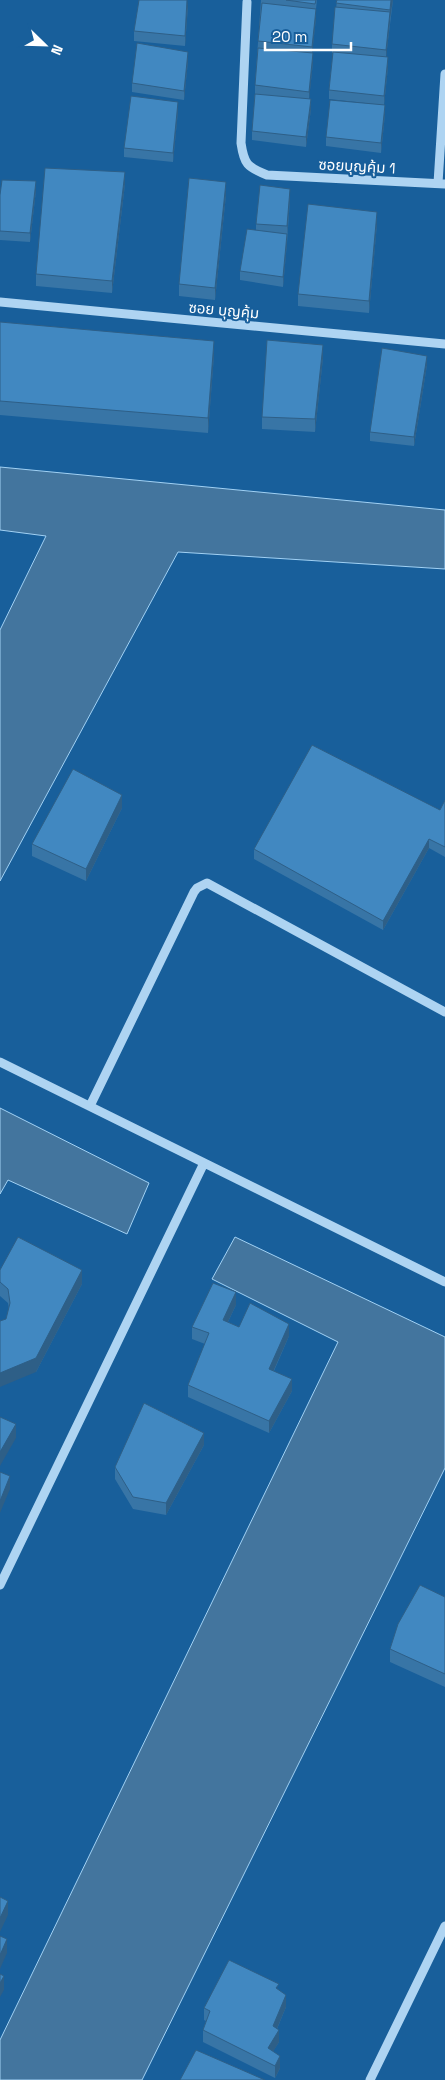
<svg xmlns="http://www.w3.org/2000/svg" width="445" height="2080" font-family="'Space Grotesk','Noto Sans Thai',sans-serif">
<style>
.water{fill:#43759e;stroke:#a1d1f4}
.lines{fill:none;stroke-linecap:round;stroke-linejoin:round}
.minor{stroke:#aed4f2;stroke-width:9}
.wall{fill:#3875a6}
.shaded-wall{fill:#2e5f87}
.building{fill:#4188c1;stroke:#2e5f87}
.labels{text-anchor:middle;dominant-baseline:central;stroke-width:4;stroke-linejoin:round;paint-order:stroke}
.street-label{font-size:15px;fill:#fff;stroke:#185f9b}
</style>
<rect width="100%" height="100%" fill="#185f9b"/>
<!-- water -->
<path class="water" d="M0,467l445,43v59l-267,-17 -178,329v-251l46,-94 -46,-6z
M0,1108l149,75 -22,51 -119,-54 -8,14z
M235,1237l210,100v131l-303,612h-142v-40l338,-698 -126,-63z"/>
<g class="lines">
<!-- minor -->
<path class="minor" d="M247,2l-6,141c3,21 6,24 26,32l178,9
M438,183l7,-109
M0,302l445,42
M0,1062l445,220
M90,1106l104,-214 3,-4 10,-5 238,129
M0,1585l204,-422
M370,2080l75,-154"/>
</g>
<!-- wall -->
<path class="wall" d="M261,0h56l-1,9v9l-4,35 1,9 -4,37 2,10 -5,38 -54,-7v-9l3,-37v-9z
M337,0h56l-7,57 2,10 -4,38 1,9 -4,39 -55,-7v-9l48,-33 -45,-5v-9l4,-37h-1v-9z
M188,6l-3,40 -51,-5v-10z
M188,61l-4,39 -52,-8v-9z
M178,111l-5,51 -49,-5v-9z
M125,184l-13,109 -76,-7v-12z
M36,190l-6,52 -30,-2v-45z
M226,195l-11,105 -36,-4v-12z
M290,199l-3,44 -4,44 -43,-7v-9l16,-41v-6z
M377,224l-8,89 -71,-7v-12z
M0,322l214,33 -6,78 -208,-18z
M323,358l-8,74 -53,-3v-12z
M427,365l-13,81 -44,-5v-9z
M445,800v57l-16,-9 -46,82 -129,-71v-10l186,-39z
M122,808l-36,73 -54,-25v-12z
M0,1270l82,14 -46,88 -30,-53 3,-10 -1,-6 -8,-7z
M236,1305l-8,17 11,5 50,9 -15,35 18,20 -23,42 -81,-36v-12l17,-41 -13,-5v-12z
M204,1445l-38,70 -33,-6 -18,-30v-12z
M445,1597v90l-55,-25v-13z
M279,1990l7,17 -9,22 2,13 -6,9 7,17 -5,10 -72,-36v-12l3,-9 -2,-1v-12z"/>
<!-- shaded-wall -->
<path class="shaded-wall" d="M187,0l1,6 -3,40v-10z
M391,0h2l-3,19v-9z
M316,9v9l-4,38v-9z
M390,12v9l-4,39v-10z
M188,52v9l-4,39v-9z
M313,53v9l-4,39v-9z
M388,57v10l-4,38v-9z
M311,99v10l-5,38v-10z
M178,102v9l-5,51v-9z
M385,105v9l-4,39v-10z
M125,172v12l-13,109v-12z
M36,181v9l-6,52v-9z
M226,182v13l-11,105v-12z
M290,189v10l-3,36v-9z
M377,212v12l-8,89v-12z
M287,234v9l-4,44v-10z
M214,341v14l-6,78v-15z
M323,345v13l-8,74v-13z
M427,356v9l-13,81v-9z
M122,795v13l-36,73v-12z
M429,839v9l-46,82v-9z
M82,1270v14l-46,88 -36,15v-14z
M236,1292v13l-13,27v-12z
M289,1324v12l-20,45v-12z
M292,1379v12l-23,42v-12z
M16,1424v14l-16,28v-14z
M204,1433v12l-38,70v-12z
M10,1476v13l-10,24v-12z
M8,1901v14l-8,17v-14z
M7,1939v14l-7,16v-14z
M4,1976v14l-4,7v-14z
M286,1995v12l-13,31v-12z
M279,2030v12l-11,18v-12z
M280,2056v12l-5,10v-12z"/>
<!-- building -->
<path class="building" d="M139,0h48l-2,36 -51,-5z
M286,0h30l-1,4z
M337,0h54l-1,10 -54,-7z
M262,3l54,6 -4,38 -54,-6z
M335,7l55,5 -4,38 -54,-6z
M137,43l51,9 -4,39 -52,-8z
M258,48l55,5 -4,39 -54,-7z
M333,52l55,5 -4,39 -55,-6z
M255,94l56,5 -5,38 -54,-6z
M131,96l47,6 -5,51 -49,-5z
M330,100l55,5 -4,38 -55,-6z
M45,168l80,4 -13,109 -76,-7z
M189,178l37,4 -11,106 -36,-4z
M2,180l34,1 -6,52 -30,-2v-36z
M260,185l30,4 -3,37 -31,-2z
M308,204l69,8 -8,89 -71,-7z
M247,229l40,5 -4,43 -43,-6z
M0,322l214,19 -6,77 -208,-17z
M267,340l56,5 -8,74 -53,-2z
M382,348l45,8 -13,81 -44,-5z
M312,745l128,65 5,-10v47l-16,-8 -46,82 -129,-72z
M73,769l49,26 -36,74 -54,-25z
M18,1237l64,33 -46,88 -36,15v-52l6,-2 4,-16 -2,-14 -8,-7v-12z
M213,1283l23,9 -13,28 16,7 11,-24 39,21 -20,45 23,10 -23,42 -81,-36 21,-52 -17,-6z
M144,1403l60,30 -38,70 -33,-6 -18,-30z
M0,1417l16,7 -16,28z
M0,1472l10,4 -10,25z
M420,1585l25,12v77l-55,-25 8,-25z
M0,1897l8,4 -8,17z
M0,1936l7,3 -7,16z
M229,1960l50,24 -3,4 10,7 -13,31 6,4 -11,18 12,8 -5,10 -72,-36 7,-19 -6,-3z
M0,1974l4,2 -4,7z
M196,2050l69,30h-85z"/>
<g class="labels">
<!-- street labels -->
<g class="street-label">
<text transform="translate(357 166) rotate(3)">ซอยบุญคุ้ม 1</text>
<text transform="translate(224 310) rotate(5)">ซอย บุญคุ้ม</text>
</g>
</g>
<!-- north arrow -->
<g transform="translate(45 45) rotate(113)" stroke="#185f9b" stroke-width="4" paint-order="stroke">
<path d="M0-4L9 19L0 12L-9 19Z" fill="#ffffff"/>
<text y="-8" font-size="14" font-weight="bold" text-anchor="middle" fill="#ffffff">N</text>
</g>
<!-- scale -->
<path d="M265 42v8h86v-8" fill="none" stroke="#ffffff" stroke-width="2.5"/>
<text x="272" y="42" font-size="15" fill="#ffffff" stroke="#185f9b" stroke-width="4" paint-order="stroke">20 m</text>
</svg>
